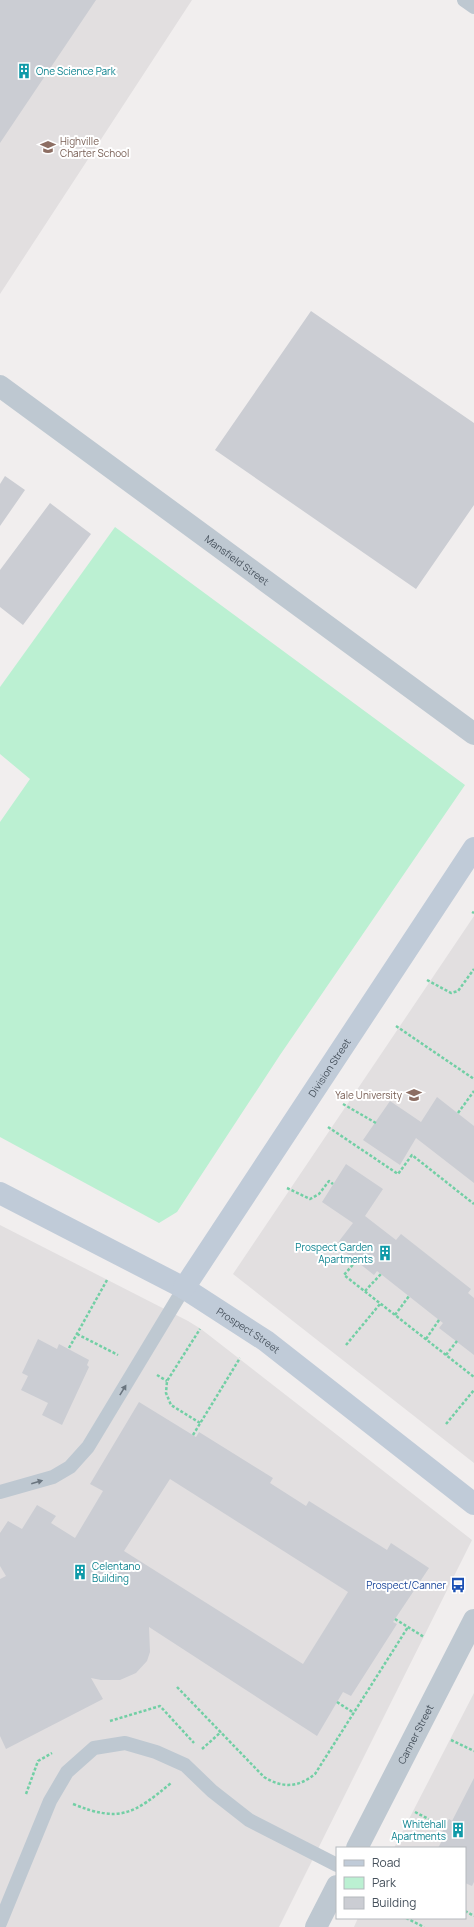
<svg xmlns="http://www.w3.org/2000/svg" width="474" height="1927" font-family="Manrope,sans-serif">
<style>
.education{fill:#e2dfe0}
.green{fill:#bbf0d2}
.building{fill:#cbcdd3;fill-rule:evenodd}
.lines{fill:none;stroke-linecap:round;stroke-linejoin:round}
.path{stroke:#72cfa5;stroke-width:2.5;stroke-dasharray:3 2;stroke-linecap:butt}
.lane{stroke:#bec8d1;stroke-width:14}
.street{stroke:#bec8d1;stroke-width:22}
.secondary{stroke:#c0cbd8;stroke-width:22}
.oneway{fill:#6a757f}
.labels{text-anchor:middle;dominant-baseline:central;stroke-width:4;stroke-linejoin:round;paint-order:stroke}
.culture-label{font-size:10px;fill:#0d838f;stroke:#fff;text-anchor:start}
.education-label{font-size:10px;fill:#785e54;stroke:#fff;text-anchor:start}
.street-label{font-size:10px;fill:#46515c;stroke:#fff}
.transit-label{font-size:10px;fill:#164399;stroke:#fff;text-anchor:end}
</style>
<rect width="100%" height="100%" fill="#f1eeee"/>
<!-- education -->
<path class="education" d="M0,0h192l-192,294z
M474,916v547l-241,-189z
M0,1225l188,96 13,8 271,211 -193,387h-279z
M474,1693v234h-120l4,-9h107v-70h-71z"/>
<!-- green -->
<path class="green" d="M115,527l350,258 -185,270 -103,157 -18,11 -159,-86v-315l30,-43 -30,-25v-67z"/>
<!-- building -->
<path class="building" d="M0,0h96l-96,143z
M311,311l163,112v82l-58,84 -201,-139z
M5,476l20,14 -25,36v-42z
M50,503l41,31 -68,91 -23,-18v-37z
M437,1097l37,29v57l-58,-45 -16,27 -37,-25 27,-39 31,21z
M346,1164l37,25 -18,27 31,24 5,-6 70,55 -3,4 6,5v57l-35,-27 4,-5 -4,-3 -62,-49 -3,4 -38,-30 17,-22 -31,-21z
M38,1339l19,10 2,-5 30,16 -2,5 2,2 -27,58 -20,-10 6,-12 -27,-13 7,-14 -6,-3z
M139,1402l57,35 3,-5 74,46 -3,5 36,23 3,-5 78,49 4,-7 38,25 -36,54 4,2 -46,72 -8,-4 -26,44 -168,-109 1,25 -3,9 -11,12 -16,7h-19l-10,-2 12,21 -97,50 -6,-13v-157l6,-3 -6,-10v-33l8,-12 14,8 15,-24 19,11 -5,7 24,15 28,-47 -13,-7zM170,1479l178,113 -45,72 -179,-113z
M474,1778v104l-2,4 -7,-3v-35h-27l7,-13 -3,-2 2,-6 5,-8 3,2z"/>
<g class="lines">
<!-- path -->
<path class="path" d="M472,912l2,1
M427,980l24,13 7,-2 16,-22
M396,1026l78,53
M343,1104l33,19
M458,1113l16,-22
M328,1127l70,47 14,-19 62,49
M287,1188l23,11 9,-5 10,-13 4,3
M356,1261l-12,14 130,102
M365,1291l16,-17
M395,1315l14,-19
M77,1334l41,21
M426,1339l13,-19
M346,1345l34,-41
M69,1348l38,-68
M446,1355l11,-14
M157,1375l10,6
M200,1423l-29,-18 -5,-12 1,-12 33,-52
M446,1424l28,-34
M193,1435l47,-77
M395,1619l29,18
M177,1687l87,90c18,11 34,11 51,-3l93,-147
M337,1702l17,11
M110,1721l50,-15 34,37
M451,1740l23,11
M202,1749l19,-17
M26,1794l12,-33 14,-8
M73,1804c47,19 61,10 98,-21
M415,1812l29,15
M465,1911l9,5
M406,1918l18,9"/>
<!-- lane -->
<path class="lane" d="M464,0l10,7
M0,1492l53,-15 17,-10 18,-20 96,-159
M0,1923l50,-122 17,-29 27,-24 31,-5 31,9 29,13 27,26 37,29 88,45"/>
<!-- street -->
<g class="street">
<path id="s1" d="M0,386l474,348"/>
<path id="s2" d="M357,1848l117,-228"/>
<path d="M316,1927l21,-41"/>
</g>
<!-- secondary -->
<g class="secondary">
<path id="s3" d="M0,1193l184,95 82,53 208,163"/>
<path id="s4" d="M184,1288l290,-440"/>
</g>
</g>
<!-- one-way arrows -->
<defs><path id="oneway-solid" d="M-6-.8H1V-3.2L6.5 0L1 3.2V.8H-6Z"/></defs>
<g class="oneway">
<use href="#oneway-solid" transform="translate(123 1390) rotate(-58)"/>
<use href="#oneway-solid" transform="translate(37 1482) rotate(-16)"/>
</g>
<!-- icons -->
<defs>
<g id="building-bare" transform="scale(1.2)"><path d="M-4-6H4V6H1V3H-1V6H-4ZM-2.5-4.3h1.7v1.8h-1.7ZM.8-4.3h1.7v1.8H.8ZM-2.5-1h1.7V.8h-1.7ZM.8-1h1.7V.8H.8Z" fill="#0f9aa8" stroke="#fff" stroke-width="2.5" paint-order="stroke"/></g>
<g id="school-bare" transform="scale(1.2)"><path d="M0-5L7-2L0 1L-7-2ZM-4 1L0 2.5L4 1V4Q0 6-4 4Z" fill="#8d6e63" stroke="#fff" stroke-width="2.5" paint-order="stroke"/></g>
<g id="university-bare" transform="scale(1.2)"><path d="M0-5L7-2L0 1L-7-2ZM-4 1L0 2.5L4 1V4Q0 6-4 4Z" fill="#8d6e63" stroke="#fff" stroke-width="2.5" paint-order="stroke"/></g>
<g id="bus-bare" transform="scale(1.2)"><path d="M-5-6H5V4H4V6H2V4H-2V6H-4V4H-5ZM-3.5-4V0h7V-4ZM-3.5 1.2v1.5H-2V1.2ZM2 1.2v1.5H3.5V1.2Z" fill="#1a4fb4" stroke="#fff" stroke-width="2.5" paint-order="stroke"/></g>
</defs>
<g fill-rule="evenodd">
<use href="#building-bare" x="24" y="71"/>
<use href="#school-bare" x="48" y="147"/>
<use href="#university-bare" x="414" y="1095"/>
<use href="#building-bare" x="385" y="1253"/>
<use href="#building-bare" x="80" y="1572"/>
<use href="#bus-bare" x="458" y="1585"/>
<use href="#building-bare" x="458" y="1830"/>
</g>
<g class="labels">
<!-- culture labels -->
<g class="culture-label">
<text x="36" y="71">One Science Park</text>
<text x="373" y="1247" text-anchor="end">Prospect Garden<tspan x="373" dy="12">Apartments</tspan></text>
<text x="92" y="1566">Celentano<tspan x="92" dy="12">Building</tspan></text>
<text x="446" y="1824" text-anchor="end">Whitehall<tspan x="446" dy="12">Apartments</tspan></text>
</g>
<!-- education labels -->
<g class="education-label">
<text x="60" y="141">Highville<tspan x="60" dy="12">Charter School</tspan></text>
<text x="402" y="1095" text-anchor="end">Yale University</text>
</g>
<!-- street labels -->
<g class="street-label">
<text stroke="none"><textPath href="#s1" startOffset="294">Mansfield Street</textPath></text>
<text stroke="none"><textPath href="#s4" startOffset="264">Division Street</textPath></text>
<text stroke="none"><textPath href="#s3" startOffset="284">Prospect Street</textPath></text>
<text stroke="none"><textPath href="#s2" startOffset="128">Canner Street</textPath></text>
</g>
<!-- transit labels -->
<g class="transit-label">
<text x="446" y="1585">Prospect/Canner</text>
</g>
</g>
<!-- legend -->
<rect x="336" y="1847" width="130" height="72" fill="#ffffff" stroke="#b5b9be"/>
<rect x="344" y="1860" width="20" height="6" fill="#c0cbd8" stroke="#b5b9be"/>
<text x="372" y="1867" font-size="12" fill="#46515c">Road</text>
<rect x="344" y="1877" width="20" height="12" fill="#bbf0d2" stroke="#b5b9be"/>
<text x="372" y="1887" font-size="12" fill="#46515c">Park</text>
<rect x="344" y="1897" width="20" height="12" fill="#cbcdd3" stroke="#b5b9be"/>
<text x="372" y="1907" font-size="12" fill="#46515c">Building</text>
</svg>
